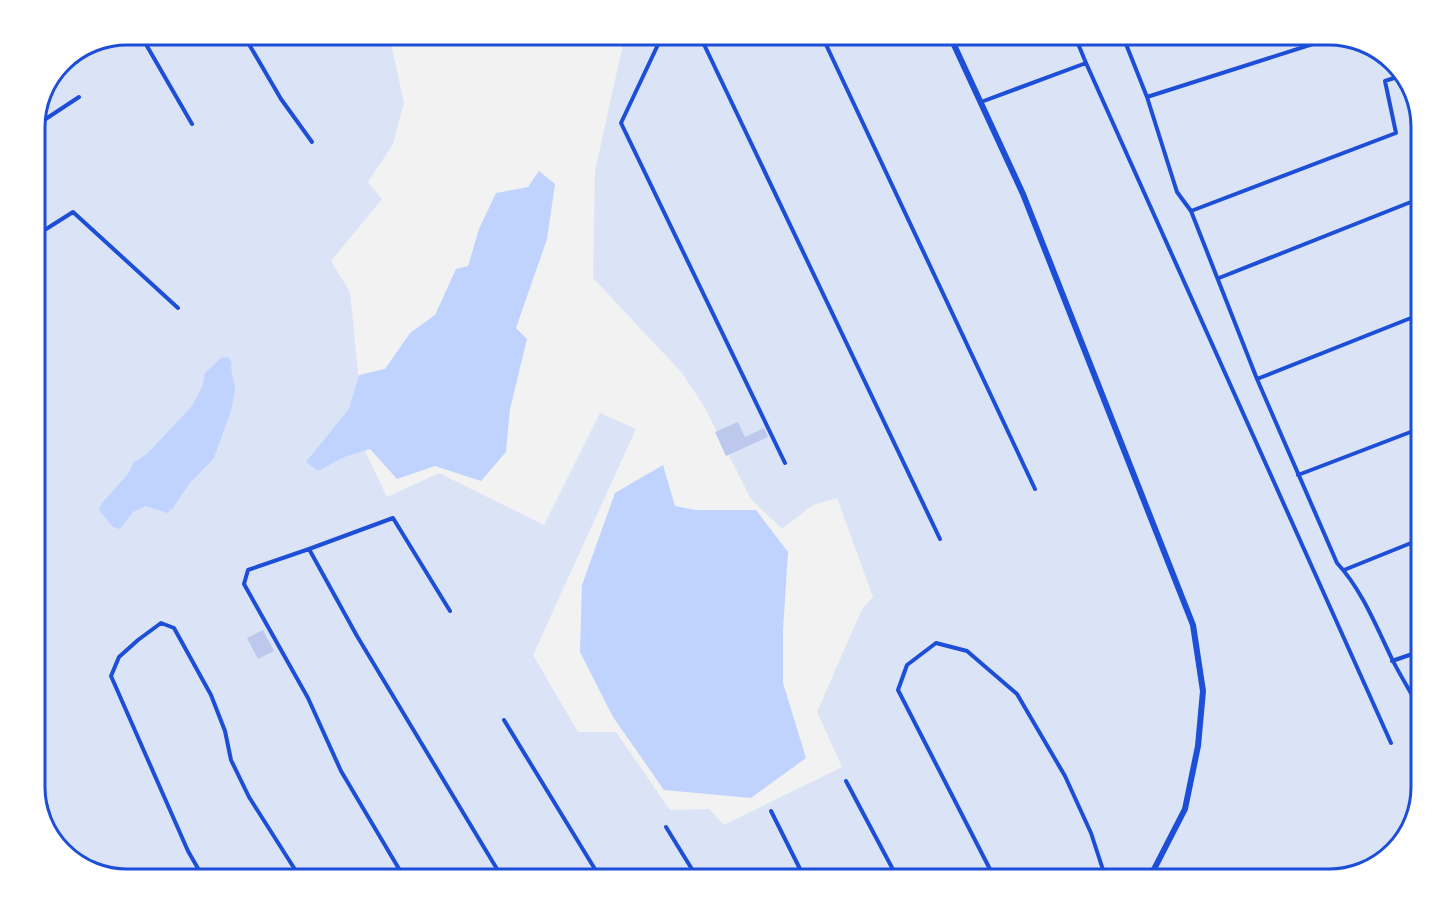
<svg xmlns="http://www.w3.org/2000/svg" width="1456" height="914" font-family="'IBM Plex Sans',sans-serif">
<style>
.green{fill:#dbe4f7}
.water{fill:#bfd3fe}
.building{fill:#bdc9ec}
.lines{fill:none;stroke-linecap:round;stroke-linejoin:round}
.service{stroke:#1d4ed8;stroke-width:4}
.minor{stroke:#1d4ed8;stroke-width:6}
.rim{fill:none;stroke:#1d4ed8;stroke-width:3}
</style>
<rect width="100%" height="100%" fill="#f2f2f2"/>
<!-- green -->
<path class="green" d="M127,35h262l15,68 -11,41 -25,38 14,17 -51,62 19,31 16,161 21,44 52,-24 105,52 56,-112 36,16 -103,226 45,77h38l54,78 39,-1 15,16 118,-58 -25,-55 45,-103 11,-12 -36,-99 -24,7 -31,24 -31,-30 -46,-91 -23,-35 -89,-95 2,-107 30,-136h704l51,15 29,31 12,41v665l-15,51 -31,29 -46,12h-1202l-51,-15 -29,-31 -12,-41v-670l27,-61z"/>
<!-- water -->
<path class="water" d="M539,171l16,13 -8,55 -31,89 11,11 -17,70 -4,43 -25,29 -46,-15 -38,13 -27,-30 -26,8 -26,14 -12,-9 43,-53 10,-34 26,-6 25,-36 25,-18 21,-46 12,-3 11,-37 17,-36 32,-6z
M227,357l5,5 -1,5 4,22 -4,22 -17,47 -25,26 -16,24 -6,5 -21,-7 -13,6 -13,17 -7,-2 -14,-17 3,-7 26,-29 6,-12 13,-8 45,-48 10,-19 3,-14 16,-15z
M663,465l12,41 21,4h60l32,42 -5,78v53l23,75 -55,40 -87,-8 -51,-73 -33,-65 2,-67 33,-92z"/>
<!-- building -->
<path class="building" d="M738,422l7,15 19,-9 4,9 -42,19 -11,-24z
M263,630l11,21 -16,8 -11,-21z"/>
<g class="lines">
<!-- service -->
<path class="service" d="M140,34l52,90
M243,34l38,65 31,43
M314,34l2,4
M663,34l-42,89 164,340
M699,34l241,505
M821,34l214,455
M1122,34l25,63 30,95 14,19 66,168 80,184c25,27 39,63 55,96 9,18 20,35 29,52
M1086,63l305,680
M1147,97l188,-60
M981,102l105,-39 -12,-29
M35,126l44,-29
M1191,211l205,-78 -11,-52 18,-6
M35,219l8,12 30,-19 105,96
M1219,278l202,-80
M1257,379l164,-65
M1298,475l123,-47
M309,549l-61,21 -4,14 64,114 33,73 64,108
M1344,570l77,-31
M450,611l-57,-93 -84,31 48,87 146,243
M1392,661l29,-10
M504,720l97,159
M35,778l9,19 13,46
M846,781l52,98
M771,811l34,68
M666,827l32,52
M204,879l-16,-28 -77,-175 8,-19 19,-17 23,-17 13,5 37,67 14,36 6,29 18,37 52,82
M995,879l-97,-189 9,-25 29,-22 31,8 50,43 48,82 26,57 15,46"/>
<!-- minor -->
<path class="minor" d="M949,34l74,160 170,431 10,66 -5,55 -13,63 -36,70"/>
</g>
<!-- crop -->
<path d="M0 0H1456V914H0ZM127 45H1329A82 82 0 0 1 1411 127V787A82 82 0 0 1 1329 869H127A82 82 0 0 1 45 787V127A82 82 0 0 1 127 45Z" fill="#fff" fill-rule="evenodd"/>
<path class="rim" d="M127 45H1329A82 82 0 0 1 1411 127V787A82 82 0 0 1 1329 869H127A82 82 0 0 1 45 787V127A82 82 0 0 1 127 45Z"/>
</svg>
